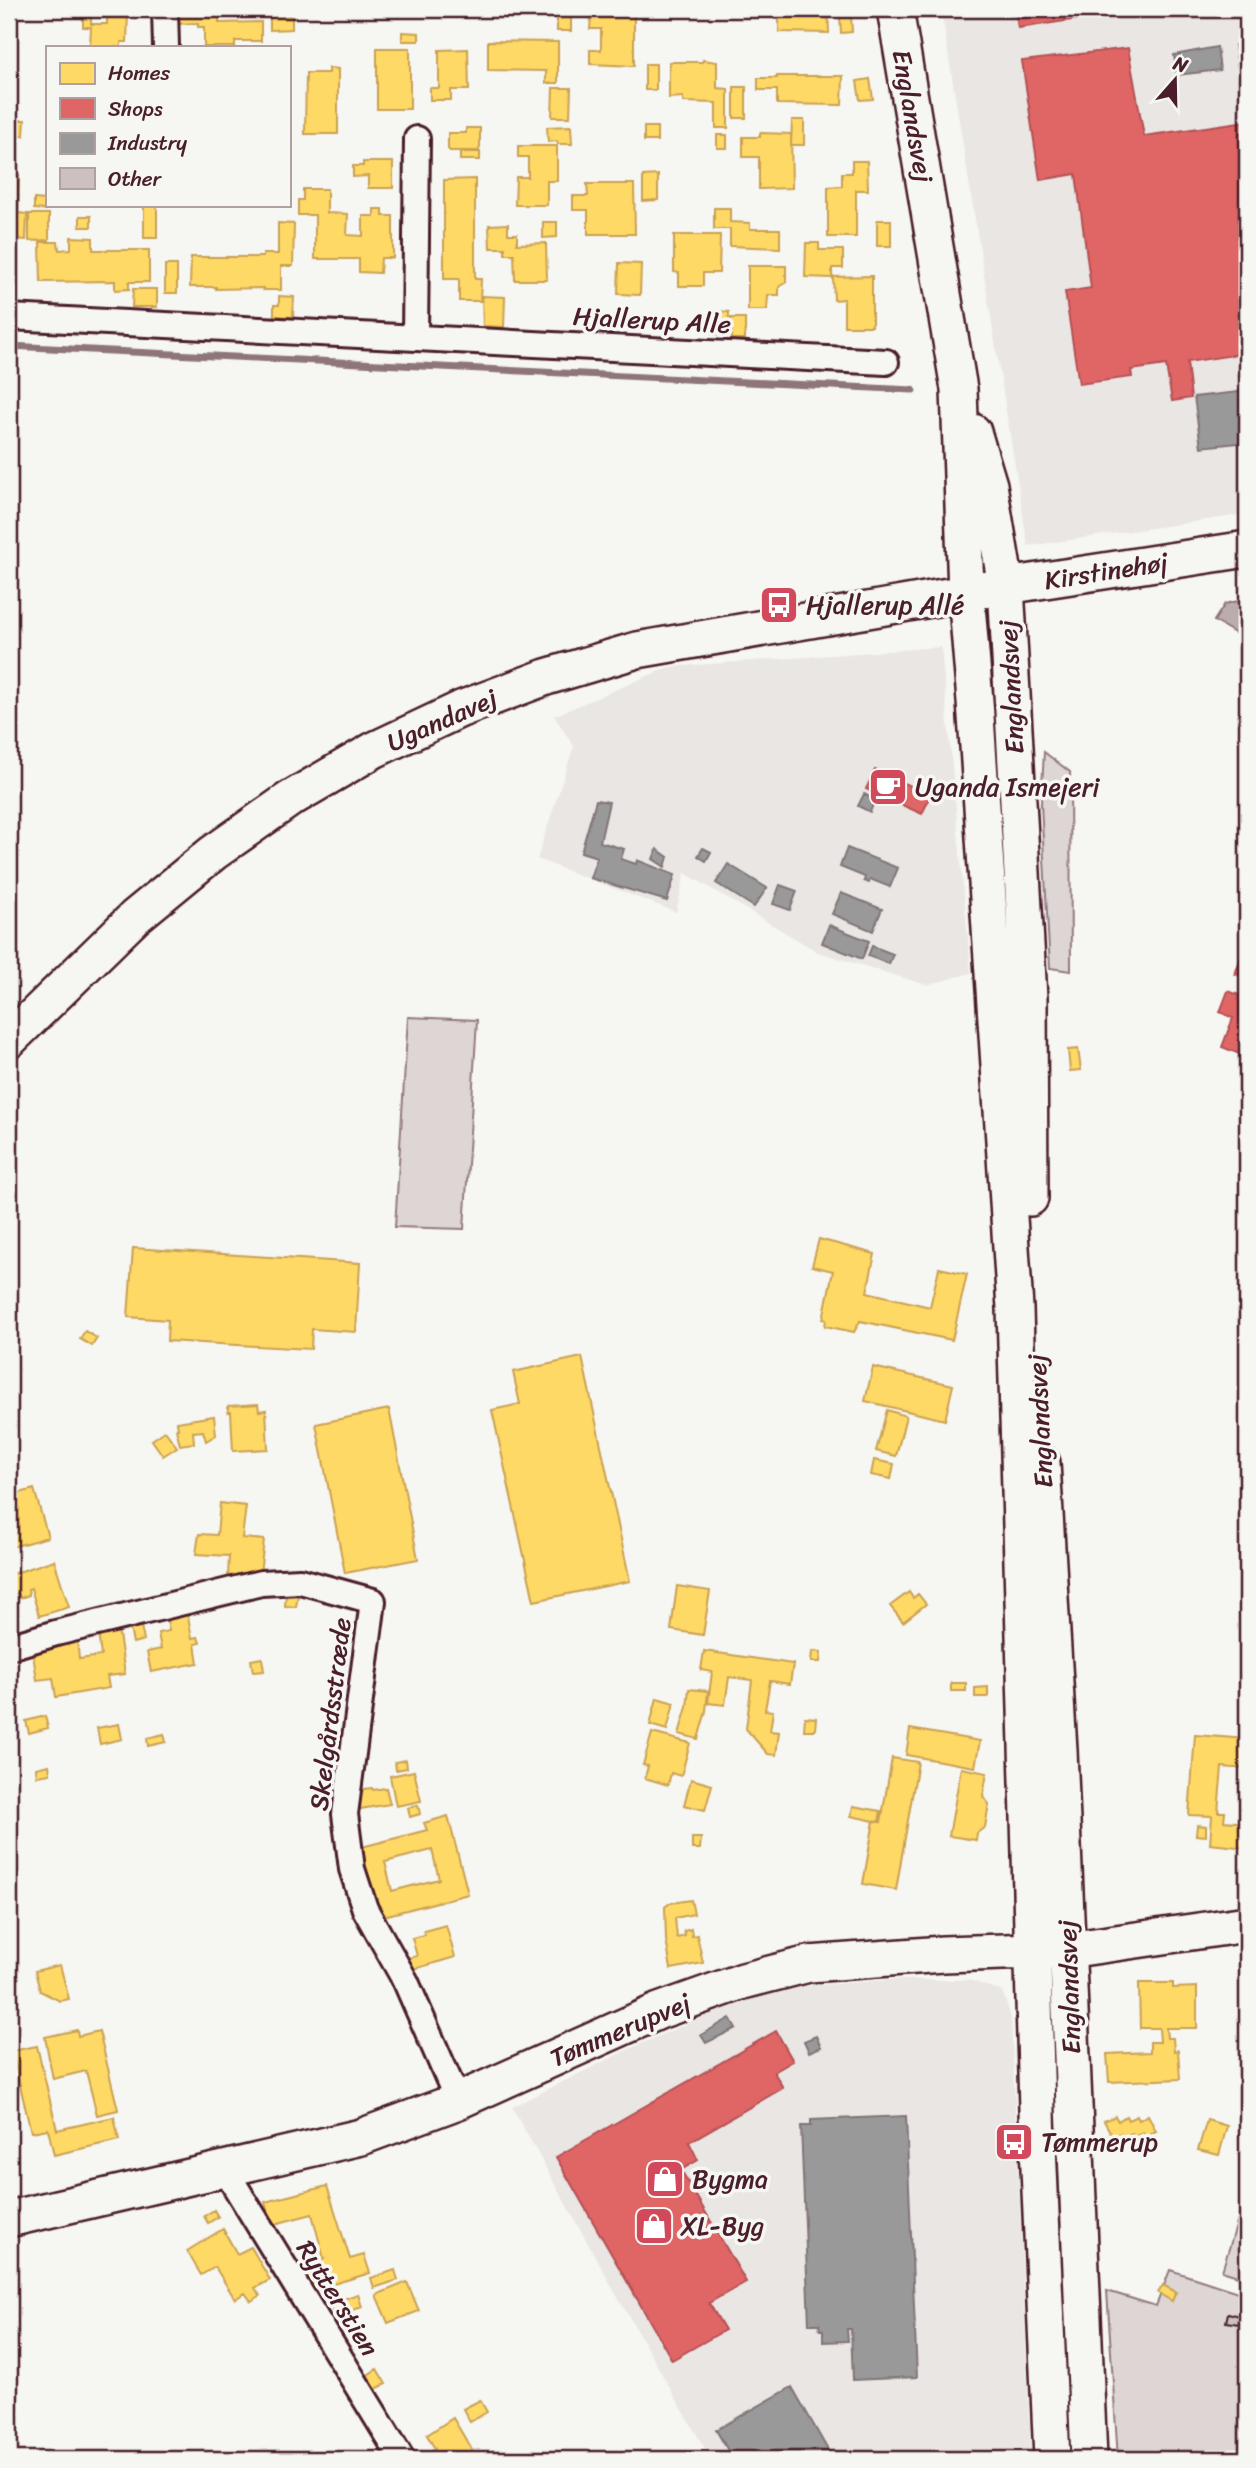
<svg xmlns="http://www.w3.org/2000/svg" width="1256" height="2468" font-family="Sriracha,sans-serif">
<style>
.built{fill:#e9e6e3}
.green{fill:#ddd6d5;stroke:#947a80;stroke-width:2}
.water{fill:#bbadae;stroke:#8e747a;stroke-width:2}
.homes{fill:#ffd966;stroke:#c9a154;stroke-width:2;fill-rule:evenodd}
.shops{fill:#e06666;stroke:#b35154;stroke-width:2}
.industry{fill:#999;stroke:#817478;stroke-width:2}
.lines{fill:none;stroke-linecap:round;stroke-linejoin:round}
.stream{stroke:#8e747a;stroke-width:7}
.building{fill:#ccc1c0;stroke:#4a1f2b;stroke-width:2}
.street-casing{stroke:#4a1f2b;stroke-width:30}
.secondary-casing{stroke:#4a1f2b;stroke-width:40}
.street{stroke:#f6f6f2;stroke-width:24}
.secondary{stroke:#f6f6f2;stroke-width:35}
.labels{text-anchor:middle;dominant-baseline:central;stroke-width:7;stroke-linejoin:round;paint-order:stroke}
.street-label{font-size:26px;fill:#4a1f2b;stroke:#f6f6f2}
.poi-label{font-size:26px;fill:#4a1f2b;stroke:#f6f6f2;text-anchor:start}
</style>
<rect width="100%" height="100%" fill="#f6f6f2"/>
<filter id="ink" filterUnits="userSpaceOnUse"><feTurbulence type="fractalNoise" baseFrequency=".0143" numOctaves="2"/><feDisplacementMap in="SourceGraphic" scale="14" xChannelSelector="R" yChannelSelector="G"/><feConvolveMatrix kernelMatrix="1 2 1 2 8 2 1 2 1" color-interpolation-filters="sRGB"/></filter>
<g filter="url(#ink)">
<!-- built -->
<path class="built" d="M941,9h306v505l-219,32z
M941,647l30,326 -44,12 -109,-33 -133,-79 -9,39 -139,-53 37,-113 -20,-30 115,-49z
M890,1980h79l33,11 9,26 20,442h-320l-91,-158 -108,-194 115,-57 123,-54 56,-10z"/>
<!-- green -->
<path class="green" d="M1044,752l26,20 1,199 -21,-3 -9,-164z
M408,1017l69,3 -13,209 -69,-2z
M1247,2191v88l-25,-8z
M1170,2270l77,25v164h-129l-11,-168 49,15z"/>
<!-- water -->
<path class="water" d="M1247,599v41l-33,-19 11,-17z"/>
<!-- homes -->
<path class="homes" d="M601,9h33v57l-44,-2v-14h11v-21h-11l1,-13h10z
M779,9h49l1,24 -50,-1z
M107,13h21l-1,29h-6v5h-31l1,-20h-8v-10h8v7h16z
M176,13h43v10l42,-1v19h-26v6h-33h2v-20h-6v-4l-22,1z
M557,13h14v18h-14z
M289,15l3,2v12l-22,1v-13z
M851,15l1,17 -11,1 -1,-17z
M402,32l17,1v8h-17z
M488,41l70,1v41h-12v-12l-58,-1z
M377,48h33v61h-33z
M468,49l1,41h-18v10h-21v-12h9v-38z
M703,60l14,2v26l11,1v39h-12v-25l-33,-1v-5l-14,1v-36h34z
M645,64h11v26h-11z
M329,68l9,1v65h-33l1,-61h23z
M777,76h66l-1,29 -65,-1v-14h-19v-12h19z
M870,79l3,20 -13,1 -3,-19z
M734,87h12v31h-12z
M553,88h18l-1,29h-18z
M9,120h16l-1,16 -15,-1z
M792,120h12v25h-13z
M571,126l1,18h-14l-1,-3 -9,1 -1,-15z
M644,127h13v14h-13z
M466,128h14v20l-2,3h-28l-2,-2v-16h18z
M760,133l31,1 1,54 -33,1v-32h-16v-20h17z
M717,135h10v13h-10z
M518,146h39v35h-10v24h-32l1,-28h12v-20h-10z
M460,152h20v8h-20z
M852,161h15l1,29h-12v47h-28v-50l14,-1v-13h10z
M363,162h30v26h-25v-12l-15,1v-11h10z
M9,175h10l-1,38 9,1 -1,26 -10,-1 2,2 -1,27 -8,-1z
M658,175v25l-15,1v-25z
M475,179v100h6l-1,22h-21v-22h-15v-99z
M587,184h47l1,50h-47v-24h-15v-14h15z
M303,189h24v24l21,1 -1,21 16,1v-20h11v-7h9v7h10v42h-12l-1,15 -21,-1v-13h-44v-44h-17v-15h5z
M34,199l11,1v10l-11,-1z
M144,205h13v33h-13z
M714,208h16v14l20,1v6h30v19l-50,-2v-17h-16z
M29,214h20v26l-20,1z
M80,216h11v11h-11z
M877,220h14v26h-14z
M543,222h14v15l-14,1z
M278,223l16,1 -1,42h-12v24h-18v-2l-47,1v-2h-26l1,-30h72v-3h15z
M508,224v10h9v10l29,-1 1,37h-32l-1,-26h-9v-6h-15l-1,-23z
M674,235h46l-1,38h-16v13h-24v-13l-5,-1z
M71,237l22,1v12h56v32h-20v7l-14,1v-9l-74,1 -1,-40h18l1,8 12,-1z
M806,243h13v7h24v18h-11v10l-27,-1z
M619,263l22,1 -1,31 -22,-1z
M165,265h12v28h-12z
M748,266h38v16l-7,5v8h-11l-1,15h-19z
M872,276v50h-28v-27l-10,1 -1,-23z
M133,289h24v18h-25z
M279,296l15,1 -1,20 -19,-1v-11h5z
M482,296l23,1 -1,30 -21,-1z
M713,311l16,1 -1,23 -16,-1z
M731,318h14v21h-13z
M1078,1049l3,21 -11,1 -2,-21z
M819,1239l56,15 -8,38 63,15 9,-39 28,6 -15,66 -92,-19 -6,11 -29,-6 1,-6 -3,-1 10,-48 -21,-5z
M133,1248l227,15 -4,69 -44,-3 -1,20 -144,-8 1,-21 -40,-3z
M85,1331l12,7 -5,8 -12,-7z
M582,1357l48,224 -96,20 -42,-191 28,-6 -7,-32z
M873,1367l80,18 -8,35 -80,-19z
M258,1404l1,7 7,-1 2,39 -35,2 -2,-39h-3v-6z
M389,1409l29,150 -73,14 -29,-149z
M887,1410l19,6 -10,40 -20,-5z
M214,1416l2,19 -10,6 -3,-10 -10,1 1,11 -14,2 -4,-16h2l-1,-7z
M165,1431l12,16 -14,9 -11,-16z
M874,1460l20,4 -3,15 -20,-4z
M34,1489l14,48 -36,10 -3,-10v-41z
M220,1503l26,3 -4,32 22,2 -4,34 -32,3 1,-21 -33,-2 3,-20 18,1z
M54,1560l15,47 -30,9 -8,-28 -3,1 1,6 -9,3 -2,-5 -6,2 -3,-20z
M677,1586l33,5 -7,44 -32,-5z
M909,1592l4,6 5,-4 8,10 -23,18 -13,-16z
M286,1593l12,2 -2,12 -11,-1z
M187,1611l5,27 6,-1 2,6 -5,1 3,19 -47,9 -4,-20 14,-3 -3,-16 11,-2 -3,-16z
M140,1622l4,18 -11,3 -4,-19z
M118,1628l7,46 -18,2 2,12 -53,9 -3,-19 -16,2 -5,-32 45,-10 2,21 22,-3 -3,-24z
M704,1651l89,13 -3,20 -20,-3 -5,29 8,1 -3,20 9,1 -3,23 -8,-1 -22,-25 6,-49 -23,-3 -4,28 -17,-2 4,-31 -11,-2z
M812,1651l9,1 -1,10h-9z
M262,1658l2,13 -11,1 -2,-12z
M951,1683h15v8h-15z
M988,1687v10h-13v-9z
M689,1689l19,2 -2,20 -8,28 -19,-5 8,-27z
M657,1698l17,5 -7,27 -17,-5z
M45,1716l3,12 -19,5 -3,-12z
M805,1717l11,1 -1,12h-11z
M119,1724l3,15 -22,5 -3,-16z
M910,1729l70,12 -5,26 -69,-12z
M652,1733l38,10 -9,33 -10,-3 -3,12 -23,-7 3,-12 -5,-1z
M164,1734l2,8 -18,4 -1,-8z
M1195,1735l52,4v30l-25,-2 -4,45h7l-1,9 23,2v25l-37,-4 2,-28 -23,-1z
M892,1758l26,4 -22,128 -33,-6 11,-63 7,1z
M406,1760l1,8 -11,2 -1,-8z
M49,1765l1,9 -13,2 -1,-8z
M961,1768l26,5 -4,23 6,8 -4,23 -8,6 -1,7 -27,-4z
M414,1771l7,30 -25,5 -6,-30z
M691,1779l21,6 -7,25 -21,-5z
M372,1788l1,2 13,-2 4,16 -30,5 -5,-19z
M418,1805l2,9 -10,3 -2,-9z
M853,1806l28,5 -2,11 -28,-6z
M448,1816l20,78 -92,24 -18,-70 69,-18 -3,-7zM432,1850l7,29 -47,12 -7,-29z
M1197,1825l9,1v10l-10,-1z
M692,1838h9l-1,11h-8z
M691,1900l3,14 -19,4 2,20 8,-2 -1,-5 7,-2 1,7 5,-1 6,28 -32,6 -5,-29 -1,-33 5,-4z
M446,1925l9,32 -44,13 -3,-12 9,-2 -5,-18 13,-3 -1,-4z
M60,1965l9,34 -9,2 -20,-10 -5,-20z
M1139,1983h34v5l24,-1v41h-31l1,10h6l1,13 4,-1 2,29 -71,3 -2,-28 43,-2v-10h10l-1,-14h-19z
M77,2030l1,6 21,-5 19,79 -21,5 -11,-44 -33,8 -8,-42z
M37,2046l20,84 57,-13 5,23 -65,15 -6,-26 -17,3 -19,-81z
M1148,2115l8,16 -10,5 -3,-4 -8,5 -3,-4 -9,4 -2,-4 -8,4 -9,-16 11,-5 3,5 8,-5 2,4 9,-4 2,4z
M1207,2120l20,6 -8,29 -21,-5z
M327,2186l23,73 14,-4 6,18 -57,17 -17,-22 28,-9 -12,-45 -41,11 -6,-23z
M214,2210l4,7 -10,6 -4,-7z
M223,2229l14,25 14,-7 19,33 -15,8 5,8 -9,5 -6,-8 -10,6 -20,-32 -14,8 -14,-24z
M395,2270l3,10 -24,8 -3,-10z
M407,2282l12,29 -31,12 -12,-28z
M1163,2285l13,7 -4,9 -14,-8z
M358,2294l4,13 -27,9 -4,-13z
M377,2369l9,15 -12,6 -8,-14z
M480,2400l7,12 -17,10 -7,-13z
M453,2418l19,32 -8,6 2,3h-40l-2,-3 11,-7 -8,-14z"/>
<!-- shops -->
<path class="shops" d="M1015,9h82l2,7 -81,12z
M1128,48l16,88 103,-15v232l-60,9 4,36 -19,3 -6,-36 -35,5 1,7 -53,7 -14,-92 26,-4 -15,-114 -36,6 -18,-119z
M875,770l56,25 -9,19 -56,-25z
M1243,952l4,2v24l-12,-4z
M1247,982v75l-25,-10 11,-29 -13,-6 8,-21 14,5z
M776,2031l17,30 -19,11 9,16 -94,54 9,18 -17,10 65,112 -37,21 16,27 -53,30 -116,-203z"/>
<!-- industry -->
<path class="industry" d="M1247,43v23l-9,1 -3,-22z
M1217,47l3,23 -43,5 -3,-20z
M1247,391v51l-46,5 -7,-50z
M864,794l11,6 -5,12 -12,-6z
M596,800l13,2 -9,40 24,7 -3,10 15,5 1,-4 38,15 -8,26 -77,-23 7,-21 -16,-5z
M703,848l8,4 -5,9 -8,-5z
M847,848l51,20 -8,19 -20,-8 -1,4 -5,-2 1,-4 -25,-10z
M657,849l11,8 -3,10 -12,-8z
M728,864l39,24 -13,19 -38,-24z
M780,885l17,6 -7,19 -17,-6z
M841,893l41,16 -9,22 -41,-17z
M829,925l40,16 -7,18 -40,-16z
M872,946l21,8 -4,10 -21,-8z
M730,2018l6,10 -30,15 -5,-8z
M816,2036l5,11 -12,5 -5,-11z
M906,2116l11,261 -64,3 -2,-51h-4l1,12 -25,1v-12h-3l-1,-6h-10l-8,-198h10v-6z
M792,2387l41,72h-100l-17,-29z"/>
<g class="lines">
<!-- stream -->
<path class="stream" d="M9,346l904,44"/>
</g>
<!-- building -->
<path class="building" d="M1228,2313l12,3 -1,8 -13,-2z"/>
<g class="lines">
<!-- street casing -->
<g class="street-casing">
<path id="street" d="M165,9l1,38
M9,317l877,45
M415,338l2,-199
M9,1647l47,-14 205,-50 39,-2 73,20 -28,213 7,55 13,40 41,73 52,119
M224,2168l178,291"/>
</g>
<!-- secondary casing -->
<g class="secondary-casing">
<path id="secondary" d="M895,9l64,380 7,204 9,108 40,607 23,838 14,313
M973,432l16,53 17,101 23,412 1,200
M9,1040l126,-123 78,-64 77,-54 84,-49 87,-41 85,-32 91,-27 369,-64 241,-37
M1042,1463l17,287 30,709
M9,2219l352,-82 97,-36 201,-90 84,-30 66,-17 134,-10 124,-4 180,-26"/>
</g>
<!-- street -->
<use href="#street" class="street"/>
<!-- secondary -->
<use href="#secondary" class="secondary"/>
</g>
</g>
<!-- icons -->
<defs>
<g id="bus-square" transform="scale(2.0125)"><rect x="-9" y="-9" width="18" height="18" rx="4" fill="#d1495b" stroke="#f6f6f2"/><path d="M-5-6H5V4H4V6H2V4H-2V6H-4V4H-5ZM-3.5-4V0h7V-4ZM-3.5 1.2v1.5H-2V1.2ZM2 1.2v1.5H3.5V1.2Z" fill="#fff"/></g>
<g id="cafe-square" transform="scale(2.0125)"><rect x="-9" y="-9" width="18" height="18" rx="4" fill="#d1495b" stroke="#f6f6f2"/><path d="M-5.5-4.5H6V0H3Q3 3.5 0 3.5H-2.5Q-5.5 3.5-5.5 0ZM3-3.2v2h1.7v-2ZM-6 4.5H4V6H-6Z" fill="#fff"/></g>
<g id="shop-square" transform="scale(2.0125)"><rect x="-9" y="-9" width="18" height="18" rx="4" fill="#d1495b" stroke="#f6f6f2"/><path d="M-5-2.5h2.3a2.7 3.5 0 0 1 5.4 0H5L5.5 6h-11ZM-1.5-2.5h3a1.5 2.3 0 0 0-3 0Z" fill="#fff"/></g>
</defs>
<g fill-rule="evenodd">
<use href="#bus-square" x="779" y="605"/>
<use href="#cafe-square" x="888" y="787"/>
<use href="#bus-square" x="1014" y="2142"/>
<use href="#shop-square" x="665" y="2179"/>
<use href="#shop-square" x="654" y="2226"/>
</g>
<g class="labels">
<!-- street labels -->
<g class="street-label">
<text transform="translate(913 116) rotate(80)">Englandsvej</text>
<text transform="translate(652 320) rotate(3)">Hjallerup Alle</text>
<text transform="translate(1106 571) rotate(-9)">Kirstinehøj</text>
<text transform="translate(1011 687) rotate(-93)">Englandsvej</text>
<text transform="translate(442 720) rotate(-24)">Ugandavej</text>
<text transform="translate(1040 1421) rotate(-93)">Englandsvej</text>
<text transform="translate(330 1714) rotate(-83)">Skelgårdsstræde</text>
<text transform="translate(1069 1987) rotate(-92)">Englandsvej</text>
<text transform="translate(620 2030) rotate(-23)">Tømmerupvej</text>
<text transform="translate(338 2298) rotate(58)">Rytterstien</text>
</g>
<!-- poi labels -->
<g class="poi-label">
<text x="806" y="605">Hjallerup Allé</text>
<text x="915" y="787">Uganda Ismejeri</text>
<text x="1041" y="2142">Tømmerup</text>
<text x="692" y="2179">Bygma</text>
<text x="681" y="2226">XL-Byg</text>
</g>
</g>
<!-- margin -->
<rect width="1256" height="2468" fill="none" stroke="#f6f6f2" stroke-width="35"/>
<rect x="18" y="18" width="1221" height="2433" fill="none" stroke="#4a1f2b" stroke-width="2.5" filter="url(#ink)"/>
<!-- legend -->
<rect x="46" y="46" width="245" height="161" fill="#f6f6f2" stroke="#b1a0a2" stroke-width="2"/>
<rect x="60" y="63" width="35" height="21" fill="#ffd966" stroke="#b1a0a2" stroke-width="2"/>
<text x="108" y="80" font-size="21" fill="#4a1f2b">Homes</text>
<rect x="60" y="98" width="35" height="21" fill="#e06666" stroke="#b1a0a2" stroke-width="2"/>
<text x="108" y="116" font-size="21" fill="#4a1f2b">Shops</text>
<rect x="60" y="133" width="35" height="21" fill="#999999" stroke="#b1a0a2" stroke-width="2"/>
<text x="108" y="150" font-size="21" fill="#4a1f2b">Industry</text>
<rect x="60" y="168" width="35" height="21" fill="#ccc1c0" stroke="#b1a0a2" stroke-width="2"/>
<text x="108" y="186" font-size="21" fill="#4a1f2b">Other</text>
<!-- north arrow -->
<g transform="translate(1175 80) rotate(20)" stroke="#f6f6f2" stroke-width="5" paint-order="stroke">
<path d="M0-5L12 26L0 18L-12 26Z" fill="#4a1f2b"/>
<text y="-10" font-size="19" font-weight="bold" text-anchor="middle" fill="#4a1f2b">N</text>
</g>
</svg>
